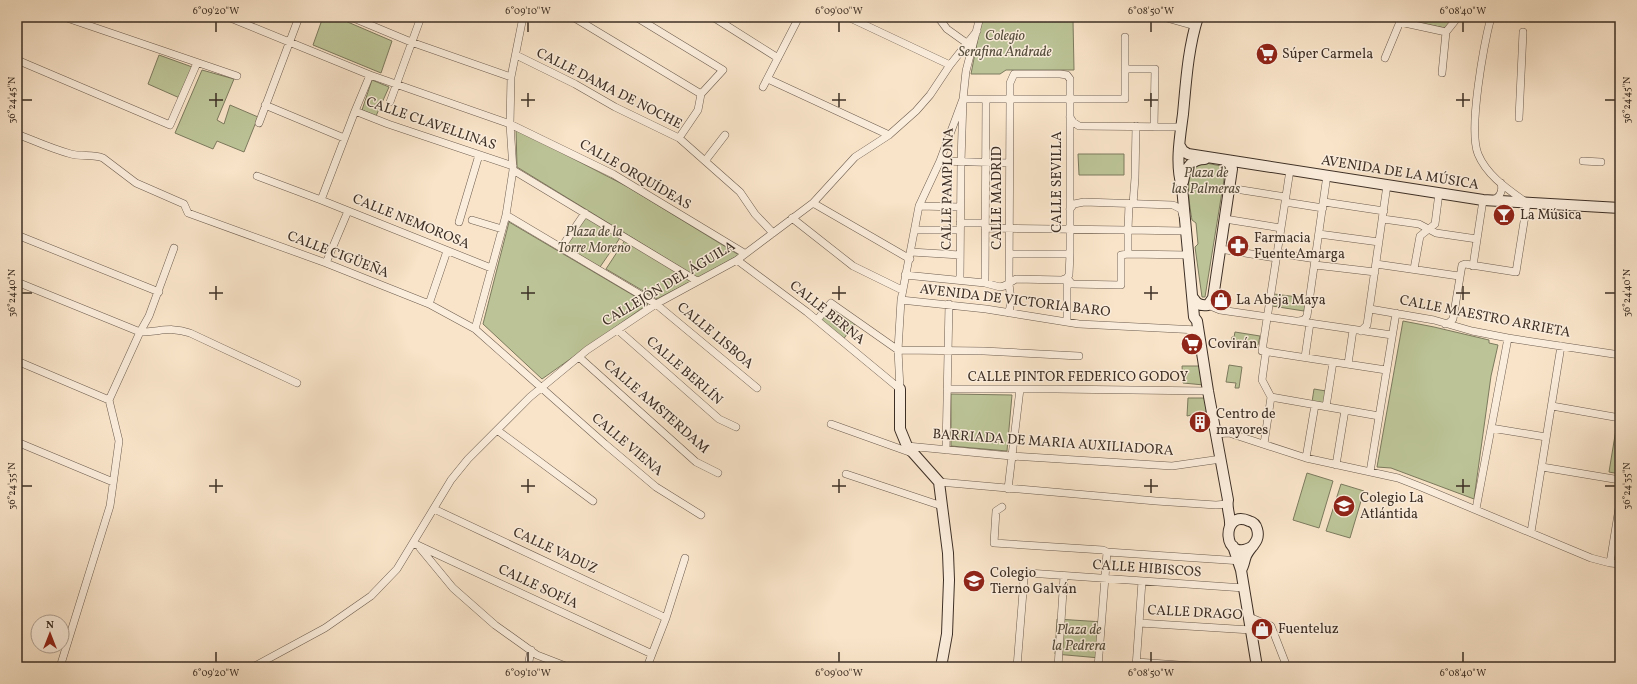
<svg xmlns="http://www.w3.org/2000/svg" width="1637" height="684" font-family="Vollkorn,serif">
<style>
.green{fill:#bcc497;stroke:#7c7a5e}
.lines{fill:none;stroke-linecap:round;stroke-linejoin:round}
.street-casing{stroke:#6c5c4e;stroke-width:8}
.secondary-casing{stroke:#3d2f25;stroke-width:12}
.street{stroke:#fbeddc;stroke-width:7}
.secondary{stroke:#fbeddc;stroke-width:10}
.ticks{fill:none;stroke:#3d2f25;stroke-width:1.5}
.labels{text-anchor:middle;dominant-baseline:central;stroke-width:3;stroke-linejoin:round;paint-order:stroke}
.park-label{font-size:14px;font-style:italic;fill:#564d3c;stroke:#fbeddc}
.poi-label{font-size:14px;fill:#3d2f25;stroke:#fbeddc;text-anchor:start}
.street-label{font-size:14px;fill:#3d2f25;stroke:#fbeddc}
.neatline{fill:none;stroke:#3d2f25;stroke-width:1.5}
.ticks-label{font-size:10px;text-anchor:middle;fill:#3d2f25}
</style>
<rect width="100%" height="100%" fill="#f9e4c9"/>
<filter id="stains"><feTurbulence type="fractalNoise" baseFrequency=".005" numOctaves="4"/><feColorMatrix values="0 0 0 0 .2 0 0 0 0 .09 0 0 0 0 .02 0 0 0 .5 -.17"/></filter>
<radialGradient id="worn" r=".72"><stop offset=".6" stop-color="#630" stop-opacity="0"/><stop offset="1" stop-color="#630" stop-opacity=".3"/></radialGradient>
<!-- green -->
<path class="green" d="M323,17h13l56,24 -11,32 -68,-28z
M982,17h81l10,3 1,50h-68l-6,4h-29z
M1405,17h49l-9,11 -41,-8z
M159,55l36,13 -13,31 -34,-15z
M202,70l32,9 -17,41 7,4 6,-19 28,12 -14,35 -27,-11 -4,8 -38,-16z
M372,80l17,7 -13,29 -14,-6z
M516,129l112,58 111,68 -41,23 -181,-111z
M1078,154h46v21h-45z
M1206,163l20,4 -21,130h-3l-7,-50 3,-3 -2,-21 -4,-3c-2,-12 -9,-49 5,-55 2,-1 6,-1 9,-2z
M587,214l35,21 -22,32 -35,-20z
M509,222l139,82 -106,75 -59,-55z
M625,240l67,41 -35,18 -51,-30z
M1274,294l32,4 -2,13 -32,-5z
M831,303l26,18 -15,20 -25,-21z
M1403,321l31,6 55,13v3l9,2 -7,31 -17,123 -83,-31 -14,-1z
M1235,332l25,4 -2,9 -27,-4 1,-4h2z
M1229,365l13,2 -3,21h-4l1,-5 -10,-1z
M1182,366h17l5,19 -21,-2z
M1314,389l12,2 -2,12 -12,-1z
M951,394l61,1 -5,56 -56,-5z
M1188,398h18l2,13 -21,5z
M1617,423l3,1v50l-11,-2z
M1307,473l26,8 -14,47 -26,-8z
M1341,484l23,7 -14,47 -24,-7z
M1057,619l46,3 -3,36 -45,-4z"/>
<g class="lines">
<!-- street casing -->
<g class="street-casing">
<path id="street" d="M64,17l173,59
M228,17l142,58 140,49 103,50 131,79
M351,17l60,25 100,35
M573,17l128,77
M636,17l87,53 -22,24 -3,16 -19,28
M713,17l65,41
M848,17l102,48
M938,17l9,12 21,15
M1163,17l32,9
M1400,22l46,10
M516,55l59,29 40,23 64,31 61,54 15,22 18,19
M1385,58l17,-41
M17,60l153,65 27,-62
M1125,69h30l-1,58
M1442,73l4,-41 12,-15
M370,75l-15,36 33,13 125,42
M768,79l121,56
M763,87l36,-70
M390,102l31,-85
M265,105l79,33
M1070,117l3,5 6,4 102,1
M1519,118l4,-86
M259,123l40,-106
M17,134c18,7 35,15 54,20 11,3 21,0 32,4l33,25 48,21 4,9 138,50 103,41 46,25 130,115 51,43 45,28
M705,161l20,-26
M940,161l69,2
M1583,161l18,1
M513,170l184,111
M1290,170l-28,181 124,19
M257,176l64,24 170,68
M1229,188l57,9
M321,200l34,-89
M1492,200c8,-2 11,-9 9,-17
M1285,202l38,6
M1324,202l60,9
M813,203l97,56
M1133,204l2,-26 1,-52
M919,206l41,1
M1070,209l4,-5 10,-2 89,3 8,4 2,7
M506,215l150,89 101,84
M792,218l61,48 49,24
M1225,219l56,9
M1383,219l36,5 17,9 41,6
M472,220l30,9
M459,222l20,-67
M960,223h25
M985,228l143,2 1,-26
M915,230h45
M1319,234l60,8
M17,235l142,57
M561,248l24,-35
M1220,249l56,9
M911,252l49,3
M1277,253l39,6
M1010,254h60
M1128,254v-24l57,1
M737,260l70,52 93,77
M326,263l22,-52
M1376,264l83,12
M1315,265l60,7
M1473,266l10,-66
M1414,269l6,-33 15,-12 4,-31
M905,275l80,8 15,4 4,-1 12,-7 46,1 5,-2
M1067,278l5,6 49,1v-30l7,-1 60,1
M1067,278v44
M960,280l1,-118 2,-63h162v-62
M17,282l123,50c20,0 30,-6 50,1l107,50
M985,283l1,-184
M901,300l85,9 93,15 119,6
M429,304l18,-53
M1208,305l12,5 172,25
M1370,309l64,11 38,11 36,7 112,17
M1009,313l2,-13 -2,-16 1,-185v-16l4,-9h46l7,1 3,4v175l-1,21 -2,3
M817,320l14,-17 67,47 86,1 95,5
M1299,321l5,-1 3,-4 20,-141
M1445,324l5,-2 3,-3 9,-54 3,-1 51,8 11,-69c-18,-13 -40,-27 -49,-49 -10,-25 6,-110 13,-137
M475,329l31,-114 7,-45 -3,-46 1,-47 12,-60
M618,330l101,89 17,8
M1361,331l6,-6 20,-140
M579,357l117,105 22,11
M1305,357l5,-34
M17,361l92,39
M1348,364l5,-34
M900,389l-2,-39 3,-50 18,-94 21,-45 23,-62 3,-28 14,-54
M947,389h109l152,2
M1271,397l108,19
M1552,406l68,12
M1326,407l7,-45
M831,424l81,29
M1491,428l55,9
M497,430l96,71
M1215,434l14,-1 77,25 92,20 23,9 170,71 19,5 10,1
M17,442l96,40
M1264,444l7,-47 -9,-17 4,-29
M907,446l104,10 161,10 49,-7
M946,450l3,-146
M1306,458l9,-53
M1336,465l9,-55
M1542,467l78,13
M1370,472l26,-159
M846,474l96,32
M939,482l217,19 60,4 11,-1
M1008,489l12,-100
M1002,507l-6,4 -2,32 109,7 4,2 -9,115
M434,509l232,109
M1476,509l32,-171
M1531,532l30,-186
M413,543l239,111
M420,548l33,40 42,37 42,30 31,12
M1107,552l135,9
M1610,563l10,-61
M1249,617l22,9 16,41
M1139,623l112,7
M1136,662l72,5
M60,667l50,-161 9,-65 -10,-41 31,-68 9,-16 25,-68
M253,667l72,-39 46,-32 26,-27 54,-89 17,-21 62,-62 57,-47 69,-46 81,-44 76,-57 42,-46 34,-22 27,-24 14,-16 20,-30 27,-34
M528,667l3,-17
M647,667l19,-49 19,-60
M1017,667l7,-88 1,-4 3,-2 216,15
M1058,667l6,-91
M1136,667l6,-86"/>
</g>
<!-- secondary casing -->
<g class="secondary-casing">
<path id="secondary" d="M1198,17c-10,31 -12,65 -15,97 -3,23 -8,50 -1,73l12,130 3,4 11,70 20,109c-2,8 3,17 2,26
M1180,146l3,5 5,3 295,46 137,8
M1183,182c2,-12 7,-23 22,-23
M1194,299c3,6 8,7 14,6l5,-7 19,-129 -3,-6 -5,-3
M900,389v40l7,17 32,36 3,24 6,47 1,27 -2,54 -6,33
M1233,546l8,24 16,97
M1241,570c3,-4 3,-9 5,-14 4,-10 15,-14 11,-27 -1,-4 -4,-7 -8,-8 -29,-13 -27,45 4,25"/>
</g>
<!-- street -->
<use href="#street" class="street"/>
<!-- secondary -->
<use href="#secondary" class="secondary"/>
</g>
<!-- ticks -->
<path class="ticks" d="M216,22v10M528,22v10M839,22v10M1151,22v10M1463,22v10M216,93v14M528,93v14M839,93v14M1151,93v14M1463,93v14M22,100h10M209,100h14M521,100h14M832,100h14M1144,100h14M1456,100h14M1605,100h10M216,286v14M528,286v14M839,286v14M1151,286v14M1463,286v14M22,293h10M209,293h14M521,293h14M832,293h14M1144,293h14M1456,293h14M1605,293h10M216,479v14M528,479v14M839,479v14M1151,479v14M1463,479v14M22,486h10M209,486h14M521,486h14M832,486h14M1144,486h14M1456,486h14M1605,486h10M216,652v10M528,652v10M839,652v10M1151,652v10M1463,652v10"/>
<!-- icons -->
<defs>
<g id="supermarket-disc" transform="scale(1.15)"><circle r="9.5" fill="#8f2418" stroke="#fbeddc"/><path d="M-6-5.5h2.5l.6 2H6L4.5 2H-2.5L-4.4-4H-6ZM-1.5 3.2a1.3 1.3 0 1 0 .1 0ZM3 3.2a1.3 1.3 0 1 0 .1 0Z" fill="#fff"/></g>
<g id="bar-disc" transform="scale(1.15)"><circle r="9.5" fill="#8f2418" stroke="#fbeddc"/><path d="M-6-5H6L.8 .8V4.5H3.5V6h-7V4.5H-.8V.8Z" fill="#fff"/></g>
<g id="pharmacy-disc" transform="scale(1.15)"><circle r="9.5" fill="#8f2418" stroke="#fbeddc"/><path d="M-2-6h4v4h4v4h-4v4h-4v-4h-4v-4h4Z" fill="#fff"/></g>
<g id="shop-disc" transform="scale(1.15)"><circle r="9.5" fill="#8f2418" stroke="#fbeddc"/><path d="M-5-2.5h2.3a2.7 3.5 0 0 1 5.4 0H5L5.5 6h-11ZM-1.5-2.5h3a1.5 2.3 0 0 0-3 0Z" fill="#fff"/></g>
<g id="building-disc" transform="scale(1.15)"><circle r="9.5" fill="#8f2418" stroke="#fbeddc"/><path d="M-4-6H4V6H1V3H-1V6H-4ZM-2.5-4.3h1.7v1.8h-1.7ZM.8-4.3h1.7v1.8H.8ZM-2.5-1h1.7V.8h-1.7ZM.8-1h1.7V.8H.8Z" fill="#fff"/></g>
<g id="school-disc" transform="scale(1.15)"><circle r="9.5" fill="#8f2418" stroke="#fbeddc"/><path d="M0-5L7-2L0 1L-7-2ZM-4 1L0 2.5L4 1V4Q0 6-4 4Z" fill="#fff"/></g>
</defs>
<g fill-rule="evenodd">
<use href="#supermarket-disc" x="1267" y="54"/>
<use href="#bar-disc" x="1504" y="215"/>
<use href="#pharmacy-disc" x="1238" y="246"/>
<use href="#shop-disc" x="1221" y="300"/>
<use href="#supermarket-disc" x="1192" y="344"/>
<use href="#building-disc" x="1200" y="422"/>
<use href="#school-disc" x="1344" y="506"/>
<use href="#school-disc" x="974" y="581"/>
<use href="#shop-disc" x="1262" y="629"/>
</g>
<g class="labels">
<!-- park labels -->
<g class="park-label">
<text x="1005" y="36">Colegio<tspan x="1005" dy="16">Serafina Andrade</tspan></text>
<text x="1206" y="173">Plaza de<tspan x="1206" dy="16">las Palmeras</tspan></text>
<text x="594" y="232">Plaza de la<tspan x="594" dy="16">Torre Moreno</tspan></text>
<text x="1079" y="630">Plaza de<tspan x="1079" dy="16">la Pedrera</tspan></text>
</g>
<!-- poi labels -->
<g class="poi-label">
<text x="1282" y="54">Súper Carmela</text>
<text x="1520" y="215">La Música</text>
<text x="1254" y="238">Farmacia<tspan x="1254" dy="16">FuenteAmarga</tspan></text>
<text x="1236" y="300">La Abeja Maya</text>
<text x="1208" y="344">Covirán</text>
<text x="1216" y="414">Centro de<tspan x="1216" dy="16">mayores</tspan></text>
<text x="1360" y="498">Colegio La<tspan x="1360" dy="16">Atlántida</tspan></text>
<text x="990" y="573">Colegio<tspan x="990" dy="16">Tierno Galván</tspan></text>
<text x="1278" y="629">Fuenteluz</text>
</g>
<!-- street labels -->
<g class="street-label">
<text transform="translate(609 89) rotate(27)">CALLE DAMA DE NOCHE</text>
<text transform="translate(431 124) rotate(19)">CALLE CLAVELLINAS</text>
<text transform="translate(1400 173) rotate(9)">AVENIDA DE LA MÚSICA</text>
<text transform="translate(635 175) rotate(30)">CALLE ORQUÍDEAS</text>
<text transform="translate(1057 182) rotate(-90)">CALLE SEVILLA</text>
<text transform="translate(948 189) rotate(-89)">CALLE PAMPLONA</text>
<text transform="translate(997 198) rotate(-90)">CALLE MADRID</text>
<text transform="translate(411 222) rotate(22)">CALLE NEMOROSA</text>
<text transform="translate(338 255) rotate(21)">CALLE CIGÜEÑA</text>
<text transform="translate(669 284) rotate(-31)">CALLEJÓN DEL ÁGUILA</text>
<text transform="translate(1015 301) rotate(7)">AVENIDA DE VICTORIA BARO</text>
<text transform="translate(827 313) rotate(39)">CALLE BERNA</text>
<text transform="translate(1485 317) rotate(11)">CALLE MAESTRO ARRIETA</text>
<text transform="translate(715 336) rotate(40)">CALLE LISBOA</text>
<text transform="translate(684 371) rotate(41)">CALLE BERLÍN</text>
<text x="1078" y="377">CALLE PINTOR FEDERICO GODOY</text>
<text transform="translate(656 407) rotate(41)">CALLE AMSTERDAM</text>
<text transform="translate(1053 443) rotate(4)">BARRIADA DE MARIA AUXILIADORA</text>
<text transform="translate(627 445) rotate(40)">CALLE VIENA</text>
<text transform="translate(555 551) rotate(25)">CALLE VADUZ</text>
<text transform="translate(1147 569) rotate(4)">CALLE HIBISCOS</text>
<text transform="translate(538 587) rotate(25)">CALLE SOFÍA</text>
<text transform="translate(1195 613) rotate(3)">CALLE DRAGO</text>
</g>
</g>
<!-- margin -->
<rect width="1637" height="684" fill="none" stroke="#f9e4c9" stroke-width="44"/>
<!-- north arrow -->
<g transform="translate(50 634)"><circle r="19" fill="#fbeddc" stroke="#afa193"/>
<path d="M0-3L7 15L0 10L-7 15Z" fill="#8f2418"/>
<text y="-6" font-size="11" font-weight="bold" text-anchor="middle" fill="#3d2f25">N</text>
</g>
<rect x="22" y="22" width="1593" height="640" class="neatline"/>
<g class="ticks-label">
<text x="216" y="14">6°09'20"W</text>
<text x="528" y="14">6°09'10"W</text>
<text x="839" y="14">6°09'00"W</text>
<text x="1151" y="14">6°08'50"W</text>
<text x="1463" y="14">6°08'40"W</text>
<text transform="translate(11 100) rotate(-90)" y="4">36°24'45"N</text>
<text transform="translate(1626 100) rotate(-90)" y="4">36°24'45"N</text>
<text transform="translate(11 293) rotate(-90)" y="4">36°24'40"N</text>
<text transform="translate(1626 293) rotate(-90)" y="4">36°24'40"N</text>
<text transform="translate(11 486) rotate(-90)" y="4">36°24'35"N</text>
<text transform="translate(1626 486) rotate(-90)" y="4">36°24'35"N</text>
<text x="216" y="676">6°09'20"W</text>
<text x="528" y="676">6°09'10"W</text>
<text x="839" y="676">6°09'00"W</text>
<text x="1151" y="676">6°08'50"W</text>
<text x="1463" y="676">6°08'40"W</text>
</g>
<rect width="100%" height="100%" filter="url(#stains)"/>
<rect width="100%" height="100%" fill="url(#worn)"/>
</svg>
